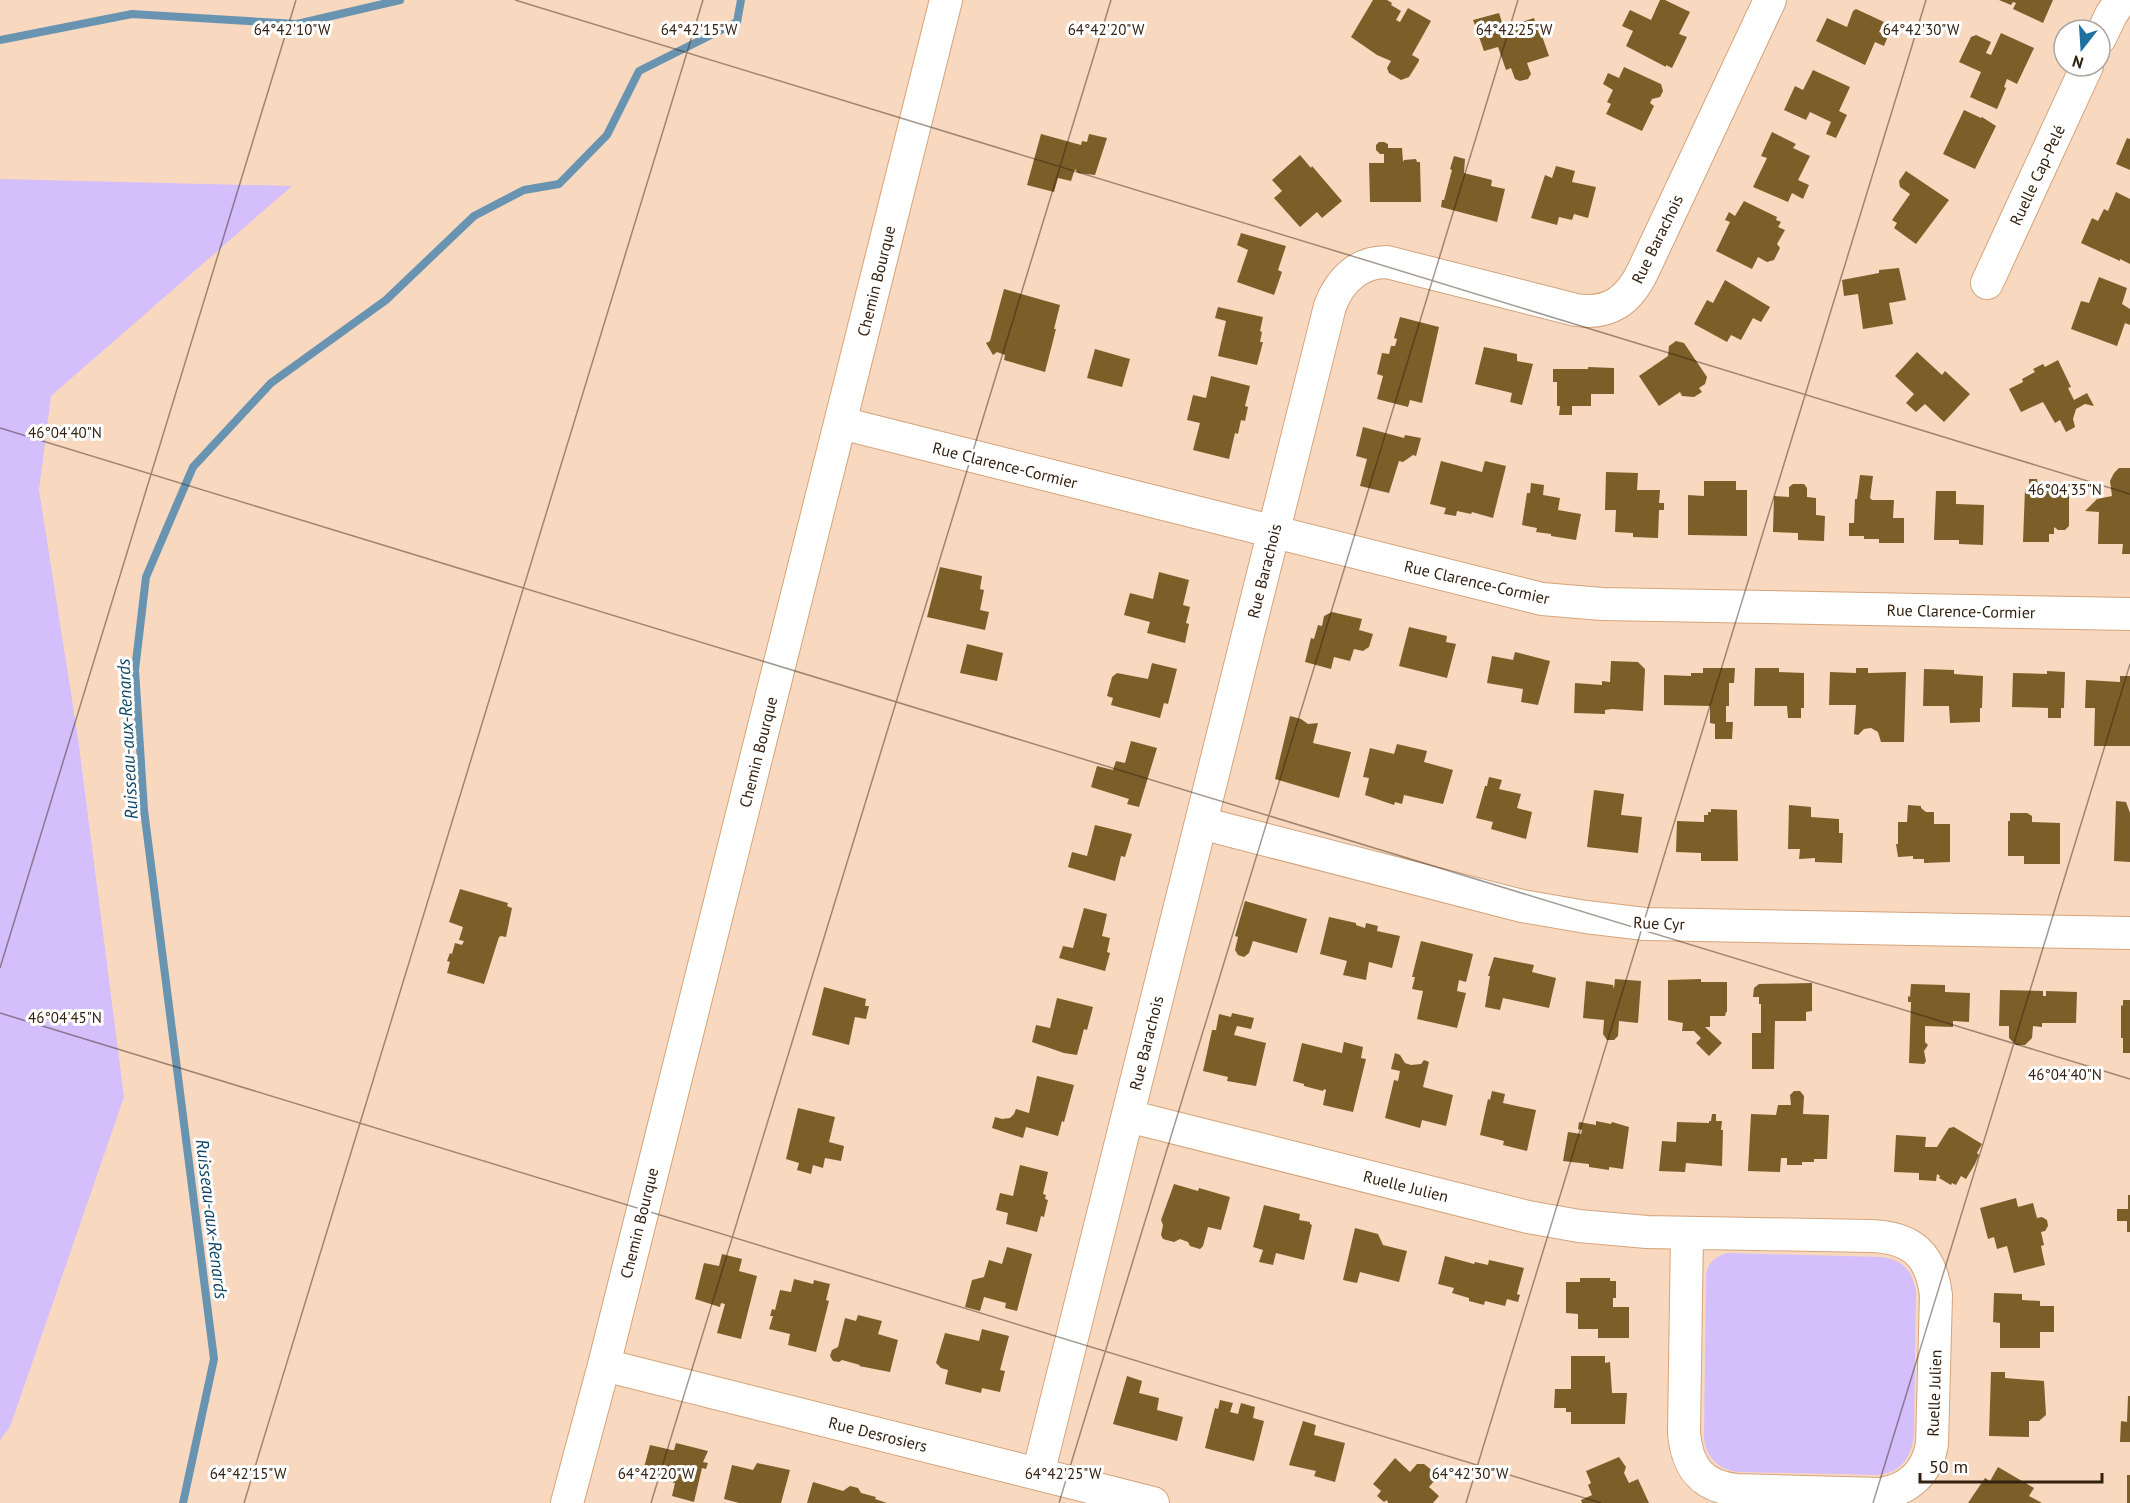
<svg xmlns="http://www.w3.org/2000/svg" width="2130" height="1503" font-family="'PT Sans',sans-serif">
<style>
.green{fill:#d4befb}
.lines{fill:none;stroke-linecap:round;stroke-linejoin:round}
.stream{stroke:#6894b1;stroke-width:8}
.building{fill:#7b5e28}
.minor-casing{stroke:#d4a37a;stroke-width:34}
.minor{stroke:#fff;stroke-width:32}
.ticks{fill:none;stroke:#33200f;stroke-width:1.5;stroke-opacity:0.45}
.labels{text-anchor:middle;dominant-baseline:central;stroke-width:6;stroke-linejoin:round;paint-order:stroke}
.street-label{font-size:16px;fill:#33200f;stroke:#fff}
.water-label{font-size:18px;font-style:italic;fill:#0e4566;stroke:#fff}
.ticks-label{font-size:15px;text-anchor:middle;fill:#33200f;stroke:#fff;stroke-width:6;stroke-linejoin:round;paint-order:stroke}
</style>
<rect width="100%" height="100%" fill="#f8d9c0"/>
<!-- green -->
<path class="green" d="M0,179l292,7 -241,210 -12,94 39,248 46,359 -114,330 -10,13z
M1727,1253l154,4c21,2 32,14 35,34l-2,145c-3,21 -13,37 -36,39l-141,-3c-19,-3 -32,-16 -33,-35l2,-162c2,-13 9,-18 21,-22z"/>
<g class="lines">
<!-- stream -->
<path class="stream" d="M0,40l132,-26 165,10 103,-24
M183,1503l31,-144 -70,-549 -9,-140 11,-93 47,-110 78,-84 115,-83 88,-84 50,-26 35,-6 48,-49 32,-64 98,-49 4,-22"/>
</g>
<!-- building -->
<path class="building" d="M1373,0h14l5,3 -1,2 10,6 -5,9 4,2 8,-14 23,13 -19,34 7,4v2l-10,16 -8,3 -12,-7 -2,-5 4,-7 -14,-6 -26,-18z
M1660,0h5l25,12 -11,22 8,3 -15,31 -6,-3v2l-40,-21 7,-15 -11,-5 8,-16 21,10z
M1999,0h54l-10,23 -30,-14 3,-6 -3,-1 -2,3z
M1856,9l28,13 -5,10 9,4 -4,10 -9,-4 -10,23 -49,-24 11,-23 20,9 6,-16z
M1499,13l5,15 30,-10 5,16 2,-1 8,23 -22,7 4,11 -3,5 -8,2 -5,-2 -4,-11 -5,2 -8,-23 -14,4 -11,-31z
M2001,33l33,15 -17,36 -10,-5 -3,8 2,1 -9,21 -27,-12 11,-25 -22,-10 12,-25 5,-2 15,7 -5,11 5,2z
M1624,67l37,17 2,7 -3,6 -8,2 -2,4 4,3 -12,25 -36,-17 5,-10 -4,-2 6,-12 -10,-6 5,-11 11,5z
M1813,70l37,17 -11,24 8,4 -11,23 -10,-4 5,-12 -21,-10 -4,8 -22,-10 11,-24 8,4z
M1964,110l17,8 1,-1 14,9 -21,43 -32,-15z
M1772,132l24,12 -3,4 17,8 -12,24 11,5 -6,14 -11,-6 -4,9 -35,-15 14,-29 -6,-2z
M1041,134l40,11 1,-4 5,1 2,-8 18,4 -12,37 -17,-2 -3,-4 -4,12 -13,-3 -4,14 -27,-7z
M2127,138l3,1v31l-14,-6z
M1379,142h5l4,2v4h14l1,14 1,-2 12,-1 1,3h3l1,40h-51l-1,-39h15v-9h-4l-4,-4v-5z
M1300,155l11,13 1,-2 30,35 -20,17 -5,-6 -17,15 -26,-29 8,-7 -10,-11z
M1454,156l11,3 -1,14 28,7 -1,6 14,3 -8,33 -56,-15 1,-7h2l8,-30 -2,-1z
M1556,166l19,5 -3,11 24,5 -8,31 -14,-4 -2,6 -13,-3 -2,8 -26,-7 14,-43 7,3z
M1906,171l43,29 -33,44 -22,-16 3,-5 -5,-3 18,-26 -10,-7 -1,-6z
M2116,192l14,7v65l-10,-5v2l-39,-18 11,-25 6,3 6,-12 4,2z
M1744,201l33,16 -1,3 5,2 -3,5 7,3 -8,14 3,4 -6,12 -7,2 -9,-5 -6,12 -36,-18 14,-29 -5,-2 4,-8 6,4z
M1241,233l45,13 -8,24 4,2 -8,23 -37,-13 11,-32 -11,-5z
M1899,268l7,32 -17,3 4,21 -30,5 -5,-35 -14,2 -2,-16 37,-7v-3z
M2099,277l28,11 -5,16 8,5v16l-5,-2 -8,23 -46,-17 10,-28 8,2z
M1725,280l45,27 -9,15 -8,-4 -12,22 -10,-5 -4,7 -33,-18 13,-24 6,3z
M1004,289l56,16 -6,24h2l-11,43 -41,-12 1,-5 -8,-3 -4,3 -7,-12 4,-2z
M1218,307l45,10 -3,14 2,1 -2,10h3l-6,23 -39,-9 8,-35 -11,-3z
M1400,317l39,10 -17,76 -12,-3 -2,7 -31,-8 6,-23 -6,-2 5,-21 7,1 2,-8h4l2,-7 -3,-1z
M1676,341l8,2 23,34 -2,7 -6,4 3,4 -8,5 -12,-1 -2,-4 -21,14 -20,-30 29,-20 1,-10z
M1484,347l33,7v7l16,3 -11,41 -12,-3 2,-9 -37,-9z
M1095,349l35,10 -8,28 -35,-9z
M1917,352l25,23 3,-4 25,23 -26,28 -19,-18 -9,8 -10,-9 8,-9 -19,-18z
M2058,360l13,27 -3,1 6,12 13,-7 7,13 -9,-2 -9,5 -3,10 2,8 -9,5 -6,-12 -5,3 -12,-21 -22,10 -12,-23 14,-7 -1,-3 13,-7 -2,-3 10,-5 2,3z
M1588,367l26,1v26h-23v12h-19v9h-13l1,-9h-3v-24h-4v-13h35z
M1211,376l39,10 -5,20 3,1 -3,14 -4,-1 -3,14 -3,-1 -6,26 -36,-9 7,-27 -13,-3 6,-25 13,3z
M1363,427l41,11 1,-3 16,3 -5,18 -3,-1 -10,7 -4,-1 -10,32 -29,-7 7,-27 -11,-3z
M1441,461l41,11 3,-11 21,5 -13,52 -21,-6 -1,2 -14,-3 -1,5 -12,-2 2,-6 -16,-4z
M2119,468h11v86h-8l1,-10h-25l1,-32 -14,-1 12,-12 15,-3 -2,-15 4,-8z
M1606,472l32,1 -1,17h23l-1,13h5v7h-5l-1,28 -25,-1v-4l-18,-1 1,-22h-11z
M1860,475l13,1 -3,22 2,2h22l-1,18h11v25h-25v-4h-15v-3h-15v-13h5l1,-24h2z
M2029,479h8l2,9h5v-6l10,1v7h15v36l-4,4h-7l-4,-3v7h-5v8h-26l2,-53 4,1z
M1704,481h32v9h11v46l-59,-1v-40l16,1z
M1531,483l13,2 -1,10 17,3 -2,12 23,4 -5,26 -25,-4v-2l-15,-2 1,-4 -15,-3 5,-32h3z
M1793,484h11l3,4v9l9,1v17l9,1 -1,25 -26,-1v-7l-25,-1 1,-36 15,1v-10z
M1936,491h20v13l28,1 -1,40 -24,-1v-4h-25z
M940,567l42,9 -2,13 4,1 -4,20 9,2 -4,18 -58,-13z
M1159,572l30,8 -6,25 7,2 -4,16 3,1 -4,19 -38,-10 3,-11 -26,-7 6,-22 23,6z
M1332,612l30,7 -3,11 14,4 -4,13 -6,4 -9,-2 -4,12 -16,-4 -3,12 -26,-7 6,-24 3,1 4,-14 4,1 2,-10z
M1409,627l38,9 -1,6 10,2 -9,34 -48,-12z
M967,644l36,9 -6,28 -37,-8z
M1515,652l35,9 -12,44 -17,-3 2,-13 -36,-6 5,-27 21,4z
M1611,661l27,1 7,7 -2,42 -31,-2 -7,1v4l-31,-1 1,-30 27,2v-4l8,1z
M1152,663l25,6 -9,35 -4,-1 -4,15 -49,-13 2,-7 -6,-2 5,-19 5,-4 31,6z
M1703,668h32l-1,15h-5v23h-3v16h7l-1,17h-17v-15l-5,-1v-17l-46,-1v-30l27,1v-3h12z
M1755,668h24v4l25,1v35h-3v10h-13l-1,-12h-33z
M1856,668h12v5l38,-1 -2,70h-23l-3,-10 -7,-4 -7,1 -6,6 -4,-1 2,-29h-27l1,-33 26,1z
M1924,669l30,1v4l29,2 -1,32h-2v14l-30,1 -1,-17h-26z
M2047,671l18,1 -1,36h-3v10h-13v-10l-36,-1 1,-34 34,1z
M2120,676h10v70h-36l1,-38h-10l1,-28 34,2z
M1290,716l11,3 7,5 10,-1 -5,20 38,9 -12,46 -64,-19z
M1131,741l26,7 -18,59 -12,-3 2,-5 -38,-12 6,-21 16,4 3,-9 9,2z
M1397,744l30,7 -3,11 29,8 -10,34 -39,-9 -2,9 -7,-2 -1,3 -29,-10 4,-17 -6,-1 7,-29 24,6z
M1489,777l13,3 -3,9 22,5 -4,14 15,4 -6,27 -35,-10 2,-7 -17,-4 9,-32h2z
M1594,790l30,4 -3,21 21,2 -4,36 -51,-6z
M2116,801l10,1 4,11v49l-16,-1z
M1789,805l22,2v10l28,2v14h4l-1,30 -27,-1v-4l-16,1 1,-10h-12z
M1908,805l13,1v2l5,4h8v12h16v38l-26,1v-4h-11v-3l-15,1 -2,-13h2v-22h9z
M1711,809l26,1 1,51h-37v-8l-25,-1 1,-31 27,1v-7h4v-3h3z
M2010,813h17l5,3v6l28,1v41h-36v-8h-16v-35h2z
M1095,825l37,9 -7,23 -4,-1 -6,25 -47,-14 4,-15 15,4z
M460,889l48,14 -1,3 5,2 -6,29 -5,-1 -2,1 -15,47 -37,-11 3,-11 -3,-1 3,-8 2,1 3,-11 7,2 2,-4 -5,-1 4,-13 -14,-5z
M1245,901l62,18 -10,34 -44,-12 -4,12 -5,4 -6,-2 -3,-5 3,-13 -3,-1z
M1084,908l23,6 -5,22 8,2 -3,14 3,1 -5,18 -46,-13 4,-12 10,2z
M1329,917l27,6v2l9,3 1,-5 12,3 -1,5 23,5 -8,32 -23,-6 -3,18 -23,-5 4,-14 -27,-7z
M1421,941l52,13 -7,28 -7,-2 -2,11 9,2 -9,35 -40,-9 6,-28 -11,-2 3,-12h-3z
M1494,957l40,8 -2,7 24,6 -7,30 -46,-10 -3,12 -15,-3 5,-31h-2z
M1615,979l26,2 -3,42 -19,-2 -1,15 -4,4h-7l-4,-6 1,-14 -21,-2 3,-37 27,4 1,4z
M1701,979v3h26v30h-1l-1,4h-15v11h-5l17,16 -13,13 -13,-13 5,-5 -7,-7h-12l1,-8 -15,-3v-40z
M1812,983v28l-6,1v9h-31l-1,48h-22v-36h9v-29h-2v-7h-6l1,-9 5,-4z
M1911,984l34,1v7l25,1 -1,29 -16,-1v6l-28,-1v16l3,3 -4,6 2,10 -2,3 -15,-1 2,-61h-3v-6l2,1z
M824,987l42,12 -1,7h4l-3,13 -11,-2 -6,28 -37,-10z
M2000,990l43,1v5h3v-5l31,1 -1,31h-34v4l-9,-1 -1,12 -7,7h-9l-7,-7v-12h-10z
M1057,998l36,9 -6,23 -3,-1 -7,26 -13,-2 -32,-11 4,-17 14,3z
M2123,1000h7v53h-7v-15h-2v-33l2,1z
M1232,1013l22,5 -3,11 -14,-3 -3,9 32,8 -10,43 -29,-5 1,-4 -25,-6 9,-41h4l3,-16 12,3z
M1344,1042l19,5 -2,11 5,1 -13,53 -30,-7 3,-15 -2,-1 -1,2 -19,-5v-2l-11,-3 9,-38 40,10z
M1395,1053l5,2 5,8 6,2 10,-1 3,-4 5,2 -6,25 30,8 -7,31 -24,-6 -2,8 -35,-10 9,-38 4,1 2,-10 -9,-2z
M1037,1076l37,9 -10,37 -2,-1 -4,15 -32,-9 -3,11 -31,-10 3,-11 7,2 8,-1 4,-4 2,-5 13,4z
M1492,1091l13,3 -2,9 33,7 -9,41 -24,-6 1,-4 -24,-6 8,-36 2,1z
M1794,1091h6l4,5 -1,18 26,1 -2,44h-13v3h-12v3h-15v-7h-6l-1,14 -32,-1 3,-57 25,1 2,-10h13l-1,-10z
M798,1108l37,9 -6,25 15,4 -3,15 -16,-3 -2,10 -10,-3 -2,9 -14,-4 2,-7 -13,-4z
M1712,1114h4v7h6l-1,9h2l-1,36 -36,-3 -1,9 -26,-1 3,-30 14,1 1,-20 32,1v-2h2z
M1596,1121l15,3 1,-2 17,5 -6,42 -14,-2v3l-20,-3v-3l-26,-3 5,-29 13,2 1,-4 -4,-1 1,-7 17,3z
M1954,1127l28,17 -5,9 2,2 -4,9 -9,15 -5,-3 -5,9 -4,-2 -1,2 -12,-7 1,-2 -3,-2 -1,7 -17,-1v-7l-25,-1 2,-37 30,2 -1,10h12l12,-19z
M1020,1165l28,7 -5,22 3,1 -1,4 3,1 -4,17 -3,-1 -4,16 -31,-8 2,-11 -12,-3 4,-17 13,3z
M1174,1184l24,7 1,-3 31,9 -9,33 -13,-3 -5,19 -3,3 -10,-3 -2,-4 -8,-3 -6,3 -11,-3 -2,-4 2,-10 -2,-5z
M2128,1195h2v37h-3v-11h-10v-12h11z
M2016,1198l2,9 15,-4 4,15 5,-1 5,3 1,6 -3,5 -4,1 3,13 -3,1 4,19 -31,8 -7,-27 -10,3 -3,-12 -6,2 -8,-31z
M1264,1205l36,9 -1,6 11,2v2l2,1 -8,35 -28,-7 -3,12 -14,-3 4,-12 -10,-3z
M1355,1228l23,6 5,11 24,6 -8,31 -39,-10 -3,11 -14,-3z
M1007,1247l25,7 -15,57 -12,-3 1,-5 -22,-6 -4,14 -15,-4 7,-27 12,-3 5,-17 13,4z
M722,1254l20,5 -3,12 18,5 -16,63 -24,-6 8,-29 -4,-1 -1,4 -25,-8 9,-36 15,3z
M1445,1256l29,8 1,-2 13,3 1,-5 35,8 -7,26 3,1 -2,7 -11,-3 -2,7 -20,-5 -1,4 -15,-4v-3l-17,-5 2,-5 -16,-4z
M1580,1278h30v3h6v17h-3v9h16v31h-31v-9h-20v-15l-12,-1v-31h14z
M794,1279l19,5 1,-4 16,4 -4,16 3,1 -13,51 -28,-7 2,-11 -21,-5 4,-13h-3l2,-7 3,1 5,-20 11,2z
M1994,1293l28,1v6l18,1v5h14v26h-14v16h-40v-25l-7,-1z
M858,1315l24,6 -4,13 20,6 -8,32 -31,-6 1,-1 -18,-5 -3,2 -6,-1 -3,-5 2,-6 6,-3 7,-29 11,3z
M982,1329l27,7 -9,34 5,1 -5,21 -18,-4 -1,5 -36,-9 3,-14 -7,-2 -5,-5 9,-30 34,8z
M1571,1356h34v7l5,-1 2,31h15l-2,31h-54v-12h-5v-4h-12l1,-19h16z
M1991,1372h14v6l39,3 2,34 -7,6h-10v16l-40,-1z
M1127,1376l15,5 -3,12 20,5 -2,12 26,7 -6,24 -64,-17z
M2128,1396h2v46h-10l1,-21 6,1z
M1220,1400l13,3 -3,9 8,2 3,-11 14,4 -2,11 11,3 -10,40 -49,-13 10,-40 3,1z
M1303,1421l13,4 -2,10 31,8 -10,39 -21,-6 2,-5 -27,-6z
M676,1443l32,8 -5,11 5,1 -2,6 -4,-1 -8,34 -22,-6 3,-13 -11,-3 1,-4 -22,-5 7,-26 22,5h2z
M1619,1457l7,10 -2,6 5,10 9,-4 11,24h-67l-1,-3 11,-5 -4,-10 3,-2 -5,-12z
M1395,1458l15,14 7,-8h7l10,8 1,8 -6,7 10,9 -6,7h-45l-1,-3 -3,2 -7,-6 4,-5 -8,-7z
M757,1463l33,7 -9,33h-42l-15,-4 8,-34 21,5z
M1998,1467l36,21 -5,8 13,7h-74l17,-25 5,3z
M2127,1475h3v28h-3z
M813,1482l30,9 7,-5 8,2 3,5 15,4 -1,2 12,4h-80z"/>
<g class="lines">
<!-- minor casing -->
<g class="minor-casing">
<path id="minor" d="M2100,38l11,-23 10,-15
M1987,283l100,-217
M841,423l701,176 60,5 528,10
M1201,823l321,83 64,11 59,7 485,9
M1128,1116l400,101 51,9 68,6 223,4c41,1 61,18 66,59l-4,149c-5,29 -23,45 -51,50l-145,-4c-35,-4 -49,-23 -52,-57l3,-200
M604,1365l549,138
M1038,1474l292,-1168c10,-26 28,-44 57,-44l189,48c34,5 53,-10 67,-39l127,-271
M567,1503l37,-138 342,-1365"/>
</g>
<!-- minor -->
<use href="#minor" class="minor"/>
</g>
<!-- ticks -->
<path class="ticks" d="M515,0l1615,494M0,428l2130,651M0,968l296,-968M0,1013l1601,490M244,1503l459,-1503M651,1503l460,-1503M1059,1503l459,-1503M1466,1503l460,-1503M1873,1503l257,-839"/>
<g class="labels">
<!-- street labels -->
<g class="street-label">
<text transform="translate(2037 175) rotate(-65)">Ruelle Cap-Pelé</text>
<text transform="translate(1657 239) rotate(-64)">Rue Barachois</text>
<text transform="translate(876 281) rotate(-76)">Chemin Bourque</text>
<text transform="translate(1005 465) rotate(14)">Rue Clarence-Cormier</text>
<text transform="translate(1264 571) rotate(-76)">Rue Barachois</text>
<text transform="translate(1477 582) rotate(13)">Rue Clarence-Cormier</text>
<text transform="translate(1961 611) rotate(1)">Rue Clarence-Cormier</text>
<text transform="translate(758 752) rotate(-76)">Chemin Bourque</text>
<text transform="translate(1659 923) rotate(2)">Rue Cyr</text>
<text transform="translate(1146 1043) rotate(-76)">Rue Barachois</text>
<text transform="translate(1406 1186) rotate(14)">Ruelle Julien</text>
<text transform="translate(639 1223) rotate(-76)">Chemin Bourque</text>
<text transform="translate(1934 1393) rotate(-88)">Ruelle Julien</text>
<text transform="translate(878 1434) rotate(14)">Rue Desrosiers</text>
</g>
<!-- water labels -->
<g class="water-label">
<text transform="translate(127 739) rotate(-93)">Ruisseau-aux-Renards</text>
<text transform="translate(212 1219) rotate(83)">Ruisseau-aux-Renards</text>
</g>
</g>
<g class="ticks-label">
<text x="292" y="35">64°42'10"W</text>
<text x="699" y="35">64°42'15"W</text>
<text x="1106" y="35">64°42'20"W</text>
<text x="1514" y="35">64°42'25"W</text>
<text x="1921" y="35">64°42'30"W</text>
<text x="65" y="438">46°04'40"N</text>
<text x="2065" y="495">46°04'35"N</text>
<text x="65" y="1023">46°04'45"N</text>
<text x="2065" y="1080">46°04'40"N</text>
<text x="248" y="1479">64°42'15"W</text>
<text x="656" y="1479">64°42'20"W</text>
<text x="1063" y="1479">64°42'25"W</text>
<text x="1470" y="1479">64°42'30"W</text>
</g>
<!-- north arrow -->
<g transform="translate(2082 48) rotate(197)"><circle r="28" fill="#ffffff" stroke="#ada69f" stroke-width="1.5"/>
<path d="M0-4.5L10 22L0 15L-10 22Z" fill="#1e70a1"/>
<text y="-9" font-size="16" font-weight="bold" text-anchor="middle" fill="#33200f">N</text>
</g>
<!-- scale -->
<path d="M1920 1473v9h182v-9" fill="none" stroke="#33200f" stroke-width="3"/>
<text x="1929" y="1473" font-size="18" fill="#33200f" stroke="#ffffff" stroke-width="4.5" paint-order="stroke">50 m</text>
</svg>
